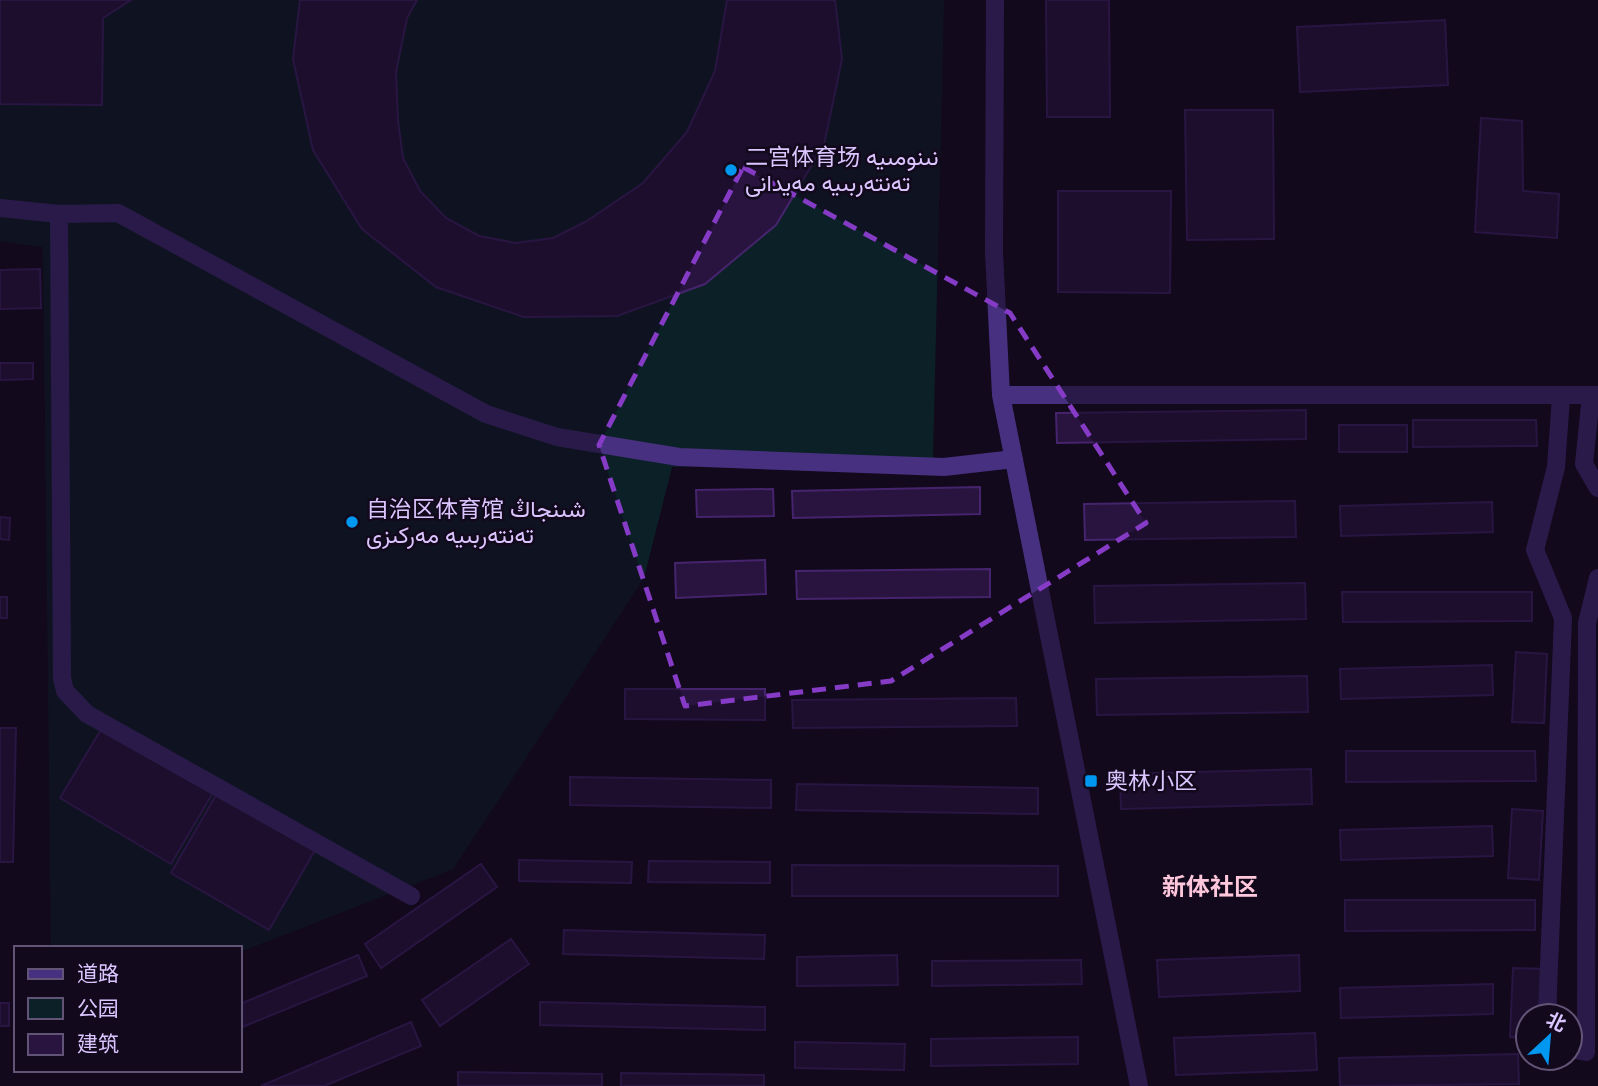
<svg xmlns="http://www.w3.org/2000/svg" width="1598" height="1086" font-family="Montserrat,Vazirmatn,'Noto Sans SC',sans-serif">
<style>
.green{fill:#0c2127}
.building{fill:#28143f;stroke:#46246d;stroke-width:2}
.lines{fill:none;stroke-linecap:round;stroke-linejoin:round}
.street{stroke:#483080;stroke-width:18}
.marked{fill:none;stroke:#853bc5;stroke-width:5;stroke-dasharray:14 9;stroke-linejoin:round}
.poi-dot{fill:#0097f0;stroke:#12091d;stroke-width:2.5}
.labels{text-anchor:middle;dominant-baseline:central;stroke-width:5;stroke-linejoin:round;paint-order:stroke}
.poi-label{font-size:23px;fill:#dbc5ff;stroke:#12091d;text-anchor:start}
.neighbourhood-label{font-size:24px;font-weight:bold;fill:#ffc7db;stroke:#12091d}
</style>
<rect width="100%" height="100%" fill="#12091d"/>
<!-- green -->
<path class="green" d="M0,0h944l-11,458 -261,9 -28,111 -191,291 -213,83v-4h-189l-8,-701 -43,-6z"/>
<!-- building -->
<path class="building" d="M0,0h131l-28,18 -1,87 -102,-1z
M300,0h117l-10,18 -11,54 2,49 5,37 17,33 26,27 33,18 37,7 37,-5 34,-17 56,-38 44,-51 28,-61 12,-71h108l7,59 -18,86 -48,80 -71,59 -88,32 -93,1 -88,-30 -74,-58 -49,-79 -20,-91z
M1046,0h63l1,117h-63z
M1445,20l3,65 -148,7 -3,-65z
M1185,110h88l1,129 -87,1z
M1481,118l41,3 1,70 36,3 -2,44 -82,-6z
M1058,191h113l-1,102 -112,-1z
M40,269l1,39 -41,1v-39z
M0,363h33v16l-33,1z
M1306,410v29l-249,4 -1,-30z
M1413,420h123l1,26 -124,1z
M1339,425h68v27h-68z
M980,487v27l-187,4 -1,-27z
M773,489l1,27 -77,1 -1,-27z
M1295,501l1,36 -211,3 -1,-36z
M1492,502l1,30 -152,4 -1,-30z
M0,517l10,1 -1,22 -9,-1z
M765,560l1,34 -90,4 -1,-35z
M990,569v28l-193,2 -1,-28z
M1305,583l1,36 -211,4 -1,-37z
M1342,592h190v29l-189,1z
M0,597h7v21h-7z
M1516,652l31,2 -3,69 -32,-1z
M1492,665l1,30 -152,4 -1,-30z
M1307,676l1,36 -211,3 -1,-36z
M625,689h140v31l-140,-1z
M1016,698l1,28 -224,2 -1,-28z
M108,718l110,66 -47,80 -111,-66z
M0,728h16l-3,134h-13z
M1346,751h189l1,30 -190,1z
M1311,769l1,35 -191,5 -1,-35z
M570,777l201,3v28l-201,-3z
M797,784l241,4v26l-242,-4z
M220,788l98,57 -49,85 -98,-57z
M1512,809l31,2 -4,69 -31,-2z
M1492,826l1,30 -152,4 -1,-30z
M519,860l113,2 -1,21 -112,-2z
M649,861l121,1v21l-122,-1z
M481,864l16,23 -116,81 -16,-24z
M792,865l266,1v30h-266z
M1345,900h190v30l-190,1z
M564,930l201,5 -1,24 -201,-5z
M511,939l18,25 -89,62 -18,-26z
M358,955l9,21 -127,52v-24z
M897,955l1,30 -101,1v-29z
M1299,955l1,36 -141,6 -2,-37z
M1081,960l1,24 -150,2v-25z
M1513,968l32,1 -3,47h-14v22l-18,-1z
M1493,984v30l-152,4 -1,-30z
M540,1002l225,5v23l-225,-5z
M0,1003h9v23h-9z
M411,1022l10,24 -97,40h-63z
M1315,1033l2,37 -141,5 -2,-37z
M1078,1037v27l-147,2v-27z
M795,1042l110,2 -1,26 -109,-2z
M1518,1054l1,30 -179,2 -1,-28z
M458,1072l144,2v12h-144z
M621,1073l143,2v11h-143z"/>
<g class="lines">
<!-- street -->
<path class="street" d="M995,0l-1,252 7,143 138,691
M0,208l59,6 59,-1 368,201 71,23 122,20 265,10 70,-8
M59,214l3,464 3,13 22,23 324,182
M1001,395h597
M1591,395l-7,69 14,24
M1547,1016l16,-398 -28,-68 21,-83 5,-70
M1570,1049l16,3 1,-429 11,-45"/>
</g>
<!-- marked area -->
<path d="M0 0H1598V1086H0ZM743,167l267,146 136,210 -255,158 -206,25 -86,-261z" fill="#12091d" fill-opacity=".55" fill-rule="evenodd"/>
<path class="marked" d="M743,167l267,146 136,210 -255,158 -206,25 -86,-261z"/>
<!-- markers -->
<g class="poi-dot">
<circle cx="731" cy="170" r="7"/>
<circle cx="352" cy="522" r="7"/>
<rect x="1084" y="774" width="14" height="14" rx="3.5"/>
</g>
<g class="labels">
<!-- poi labels -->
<g class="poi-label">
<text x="745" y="157">二宫体育场 نىنومىيە<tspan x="745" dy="26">تەنتەربىيە مەيدانى</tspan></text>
<text x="366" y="509">自治区体育馆 شىنجاڭ<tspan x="366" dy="26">تەنتەربىيە مەركىزى</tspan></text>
<text x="1105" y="781">奥林小区</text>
</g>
<!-- neighbourhood labels -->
<g class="neighbourhood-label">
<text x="1210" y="886">新体社区</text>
</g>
</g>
<!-- legend -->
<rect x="14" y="946" width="228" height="126" fill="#12091d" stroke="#625477" stroke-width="2"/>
<rect x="28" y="969" width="35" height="10" fill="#483080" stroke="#625477" stroke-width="2"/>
<text x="77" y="981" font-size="21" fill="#dbc5ff">道路</text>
<rect x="28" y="998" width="35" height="21" fill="#0c2127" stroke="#625477" stroke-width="2"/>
<text x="77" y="1016" font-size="21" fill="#dbc5ff">公园</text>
<rect x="28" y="1034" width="35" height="21" fill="#28143f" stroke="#625477" stroke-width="2"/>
<text x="77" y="1051" font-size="21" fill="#dbc5ff">建筑</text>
<!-- north arrow -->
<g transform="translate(1549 1037) rotate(26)"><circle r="33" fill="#12091d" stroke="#625477" stroke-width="2"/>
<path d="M0-5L12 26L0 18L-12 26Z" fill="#0097f0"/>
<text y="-10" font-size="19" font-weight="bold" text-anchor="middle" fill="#dbc5ff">北</text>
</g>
</svg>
